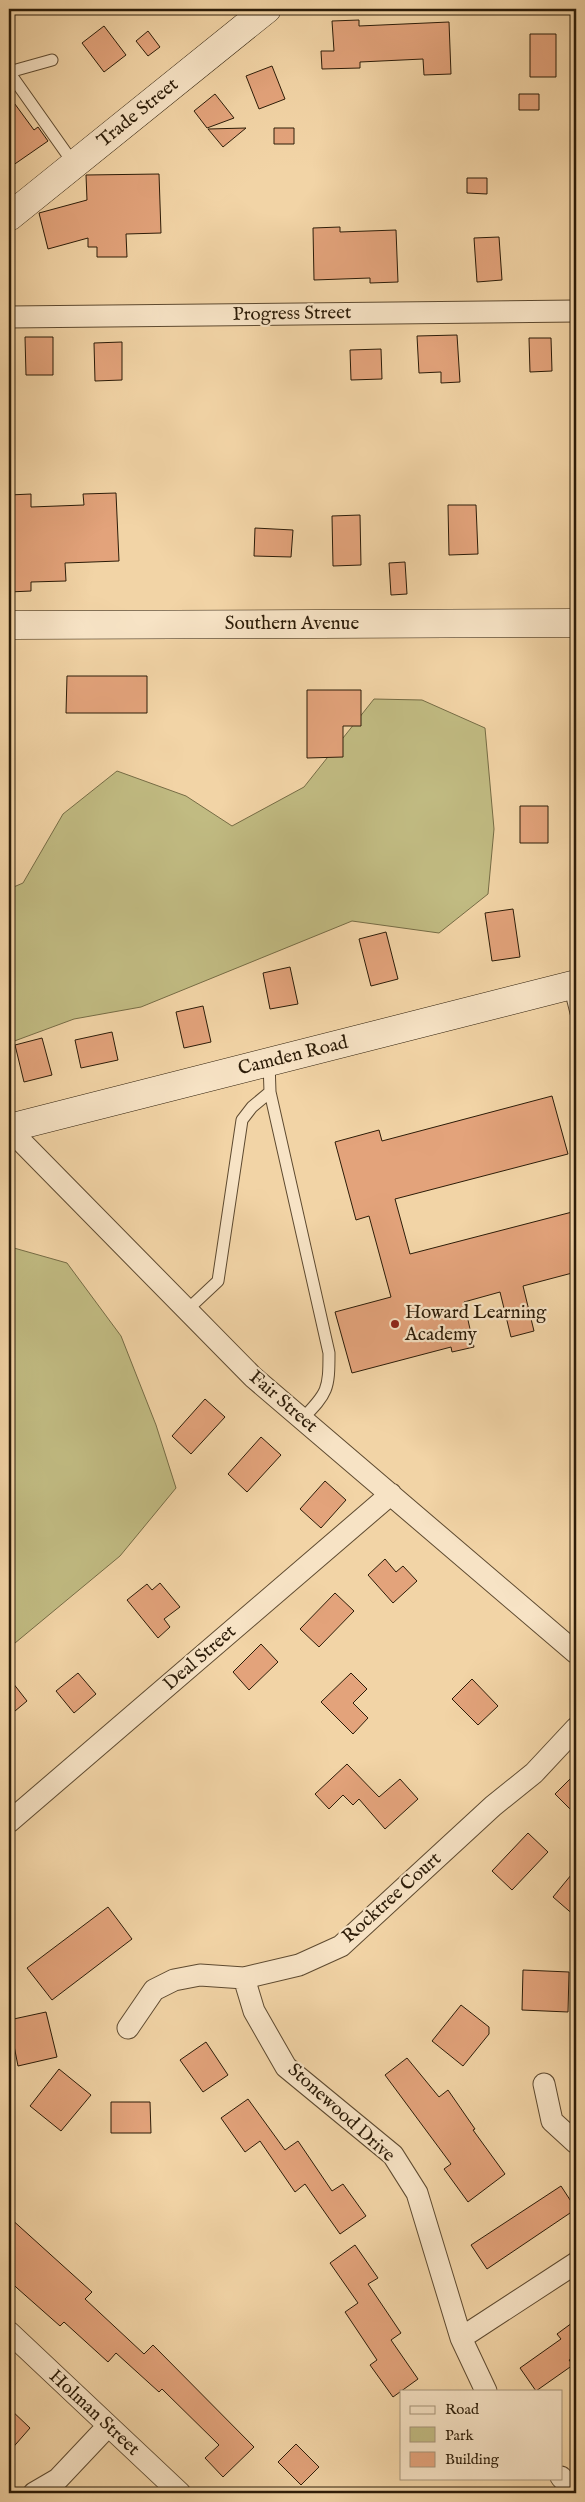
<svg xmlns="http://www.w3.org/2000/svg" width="585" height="2502" font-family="'IM FELL English',serif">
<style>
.green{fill:#c1bb82;stroke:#766c45}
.building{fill:#e3a37b;stroke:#2c1c08}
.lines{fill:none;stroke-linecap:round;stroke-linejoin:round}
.lane-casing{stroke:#5e4a30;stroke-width:13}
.street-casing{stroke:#5e4a30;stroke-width:23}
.secondary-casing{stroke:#2c1c08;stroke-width:29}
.lane{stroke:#f7e3c5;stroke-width:11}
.street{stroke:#f7e3c5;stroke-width:21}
.secondary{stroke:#f7e3c5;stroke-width:28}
.poi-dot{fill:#8f2418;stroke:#f7e3c5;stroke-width:2}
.labels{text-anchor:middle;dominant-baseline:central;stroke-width:4.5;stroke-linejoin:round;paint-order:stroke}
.street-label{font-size:19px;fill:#2c1c08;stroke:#f7e3c5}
.poi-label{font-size:19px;fill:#2c1c08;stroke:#f7e3c5;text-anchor:start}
</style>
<rect width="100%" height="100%" fill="#f2d4a6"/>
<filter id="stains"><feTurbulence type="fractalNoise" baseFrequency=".004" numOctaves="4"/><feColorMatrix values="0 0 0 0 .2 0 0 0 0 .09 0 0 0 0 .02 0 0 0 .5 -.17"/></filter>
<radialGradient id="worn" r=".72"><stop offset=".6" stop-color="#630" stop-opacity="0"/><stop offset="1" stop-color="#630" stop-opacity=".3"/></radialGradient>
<!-- green -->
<path class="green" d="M374,699l48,1 63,28 9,101 -6,65 -49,39 -87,-12 -211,86 -67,12 -65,24v-154l14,-6 40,-69 54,-43 69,25 46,30 72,-39z
M14,1248l53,15 54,73 35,89 20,63 -56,68 -111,92v-398z"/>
<!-- building -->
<path class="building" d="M359,20v6l90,-4 2,52 -27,1 -1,-16 -63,3v6l-38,1 -1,-18h13l-2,-30z
M104,26l22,29 -22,17 -22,-29z
M148,31l12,16 -12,9 -12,-15z
M530,34h26v43h-26z
M272,66l13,33 -26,10 -13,-33z
M215,94l19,24 -27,10 -13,-17z
M519,94h20v16h-20z
M9,96l25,34 4,-3 10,14 -39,27z
M246,128l-23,19 -15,-18z
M274,128h20v16h-20z
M159,174l2,59 -35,1 1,23h-30v-10h-9v-9l-40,11 -9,-36 48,-13 -1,-25z
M467,178h20v16l-20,-1z
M340,227v5l56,-2 2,52 -28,1v-5l-56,2 -1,-52z
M499,237l3,43 -25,2 -3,-44z
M457,335l3,47 -19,1v-11l-22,1 -2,-37z
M25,337h28v38h-27z
M529,338h22l1,33 -22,1z
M122,342v38l-27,1 -1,-38z
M381,349l1,30 -31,1 -1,-30z
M116,493l3,68 -54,2 1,18 -35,1v9l-22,1v-97l22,-1v13l53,-2 -1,-11z
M448,505h28l2,49 -29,1z
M360,515l1,50 -28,1 -1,-50z
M255,528l38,2 -2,27 -37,-1z
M405,562l2,32 -16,1 -2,-32z
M67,676h80v37h-81z
M307,690h54v36h-18v31l-36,1z
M520,806h28v37h-28z
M513,909l7,48 -28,4 -7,-48z
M386,932l12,47 -27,7 -12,-47z
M290,967l8,37 -28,5 -7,-36z
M203,1006l8,36 -27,6 -8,-36z
M112,1032l6,28 -37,8 -6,-28z
M42,1038l10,37 -28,7 -9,-37z
M552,1096l16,58 -173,45 15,55 166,-43v61l-53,14 11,45 -23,6 -11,-45 -36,10 10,45 -22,5 -1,-5 -99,26 -17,-61 56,-15 -22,-81 -13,4 -21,-78 44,-12 3,11z
M205,1399l20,18 -34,37 -19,-18z
M261,1437l20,18 -34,37 -19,-18z
M325,1481l21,19 -25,28 -21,-19z
M385,1559l11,13 7,-6 14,15 -24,22 -25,-28z
M160,1583l20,24 -16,12 6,8 -12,11 -31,-38 20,-16 5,6z
M335,1593l19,18 -35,36 -19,-18z
M261,1644l17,18 -29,28 -16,-18z
M78,1673l18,21 -22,19 -18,-22z
M351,1673l16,16 -14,14 15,15 -15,16 -32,-32z
M9,1678l18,23 -18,15z
M472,1679l26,27 -20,19 -26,-26z
M347,1764l32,33 21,-18 18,20 -33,30 -26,-30 -6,6 -10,-10 -14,14 -14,-15z
M576,1773v42l-21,-21z
M528,1833l20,19 -36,38 -20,-19z
M576,1869v48l-23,-20z
M108,1907l24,32 -80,61 -25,-32z
M523,1970l46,2 -1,40 -46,-2z
M461,2005l28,22v7l-26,32 -31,-25z
M46,2012l11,45 -39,9 -9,-46z
M206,2042l22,33 -25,17 -23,-32z
M407,2058l32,39 9,-7 27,39 -2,1 32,44 -37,28 -24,-33 7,-5 -66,-89z
M59,2069l32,26 -30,36 -31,-25z
M248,2099l37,51 13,-9 34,50 11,-7 23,32 -26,18 -35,-50 -10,8 -35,-51 -15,11 -24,-34z
M111,2102h39l1,31h-40z
M561,2186l15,23 -89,60 -16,-24z
M9,2217l83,75 -7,7 59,55 9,-9 101,102 -31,30 -18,-19 14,-13 -57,-56 -3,3 -43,-39 -8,9 -44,-40 -4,4 -43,-38 -8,-8z
M355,2245l23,33 -10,6 33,49 -10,7 27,39 -25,18 -23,-32 7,-5 -32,-48 13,-9 -28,-40z
M576,2320v40l-2,-3 -5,3 4,5 -37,26 -16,-23 41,-29 -4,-5z
M9,2408l21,20 -21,24z
M296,2444l23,23 -18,18 -23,-23z"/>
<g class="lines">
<!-- lane casing -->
<g class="lane-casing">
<path id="lane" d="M9,72l65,92
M9,72l43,-12
M569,985l7,28
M269,1062l1,30 59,261c0,36 -1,40 -27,66
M186,1311l32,-30 24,-161 10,-13 18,-15"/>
</g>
<!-- street casing -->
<g class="street-casing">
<path id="street" d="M9,317l567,-6
M9,1129l244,248 323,276
M9,1822l382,-328
M244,1978l10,33 32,56 107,88 24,38 44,145 25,53
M128,2028l26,-38 20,-10 26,-5 44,3 55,-13 42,-19 152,-140 41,-33 42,-45
M544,2084l8,37 24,22
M9,2332l171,161
M461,2338l115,-75
M561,2477l15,16
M34,2493l24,-14 50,-53"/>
</g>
<!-- secondary casing -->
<g class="secondary-casing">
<path id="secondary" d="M9,217l258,-208
M9,625l567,-2
M9,1128l567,-144"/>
</g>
<!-- lane -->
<use href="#lane" class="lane"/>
<!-- street -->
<use href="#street" class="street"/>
<!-- secondary -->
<use href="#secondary" class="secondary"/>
</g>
<!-- markers -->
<circle class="poi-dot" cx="395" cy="1324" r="5"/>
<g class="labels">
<!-- street labels -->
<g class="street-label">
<text transform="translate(138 113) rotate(-39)">Trade Street</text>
<text transform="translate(292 314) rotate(-1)">Progress Street</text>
<text x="292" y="624">Southern Avenue</text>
<text transform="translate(293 1056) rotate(-14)">Camden Road</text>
<text transform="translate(283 1402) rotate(41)">Fair Street</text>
<text transform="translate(200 1658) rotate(-41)">Deal Street</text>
<text transform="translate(392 1898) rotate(-42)">Rocktree Court</text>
<text transform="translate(341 2113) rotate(42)">Stonewood Drive</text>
<text transform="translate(94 2413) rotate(43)">Holman Street</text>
</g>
<!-- poi labels -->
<g class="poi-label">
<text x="405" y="1313">Howard Learning<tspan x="405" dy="22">Academy</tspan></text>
</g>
</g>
<!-- margin -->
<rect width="585" height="2502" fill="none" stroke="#f2d4a6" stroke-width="30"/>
<rect x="10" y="10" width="565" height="2482" fill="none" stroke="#2c1c08" stroke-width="2.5"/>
<rect x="15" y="15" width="555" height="2472" fill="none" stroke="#2c1c08"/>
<!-- legend -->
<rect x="400" y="2390" width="162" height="90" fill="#f7e3c5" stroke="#a69379"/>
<rect x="410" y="2406" width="25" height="8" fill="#f7e3c5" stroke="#a69379"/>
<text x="445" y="2414" font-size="15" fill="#2c1c08">Road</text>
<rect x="410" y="2427" width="25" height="15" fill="#c1bb82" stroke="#a69379"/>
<text x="445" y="2440" font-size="15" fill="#2c1c08">Park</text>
<rect x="410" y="2452" width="25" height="15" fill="#e3a37b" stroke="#a69379"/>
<text x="445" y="2464" font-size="15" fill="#2c1c08">Building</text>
<rect width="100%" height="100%" filter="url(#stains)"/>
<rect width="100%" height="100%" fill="url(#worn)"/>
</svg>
